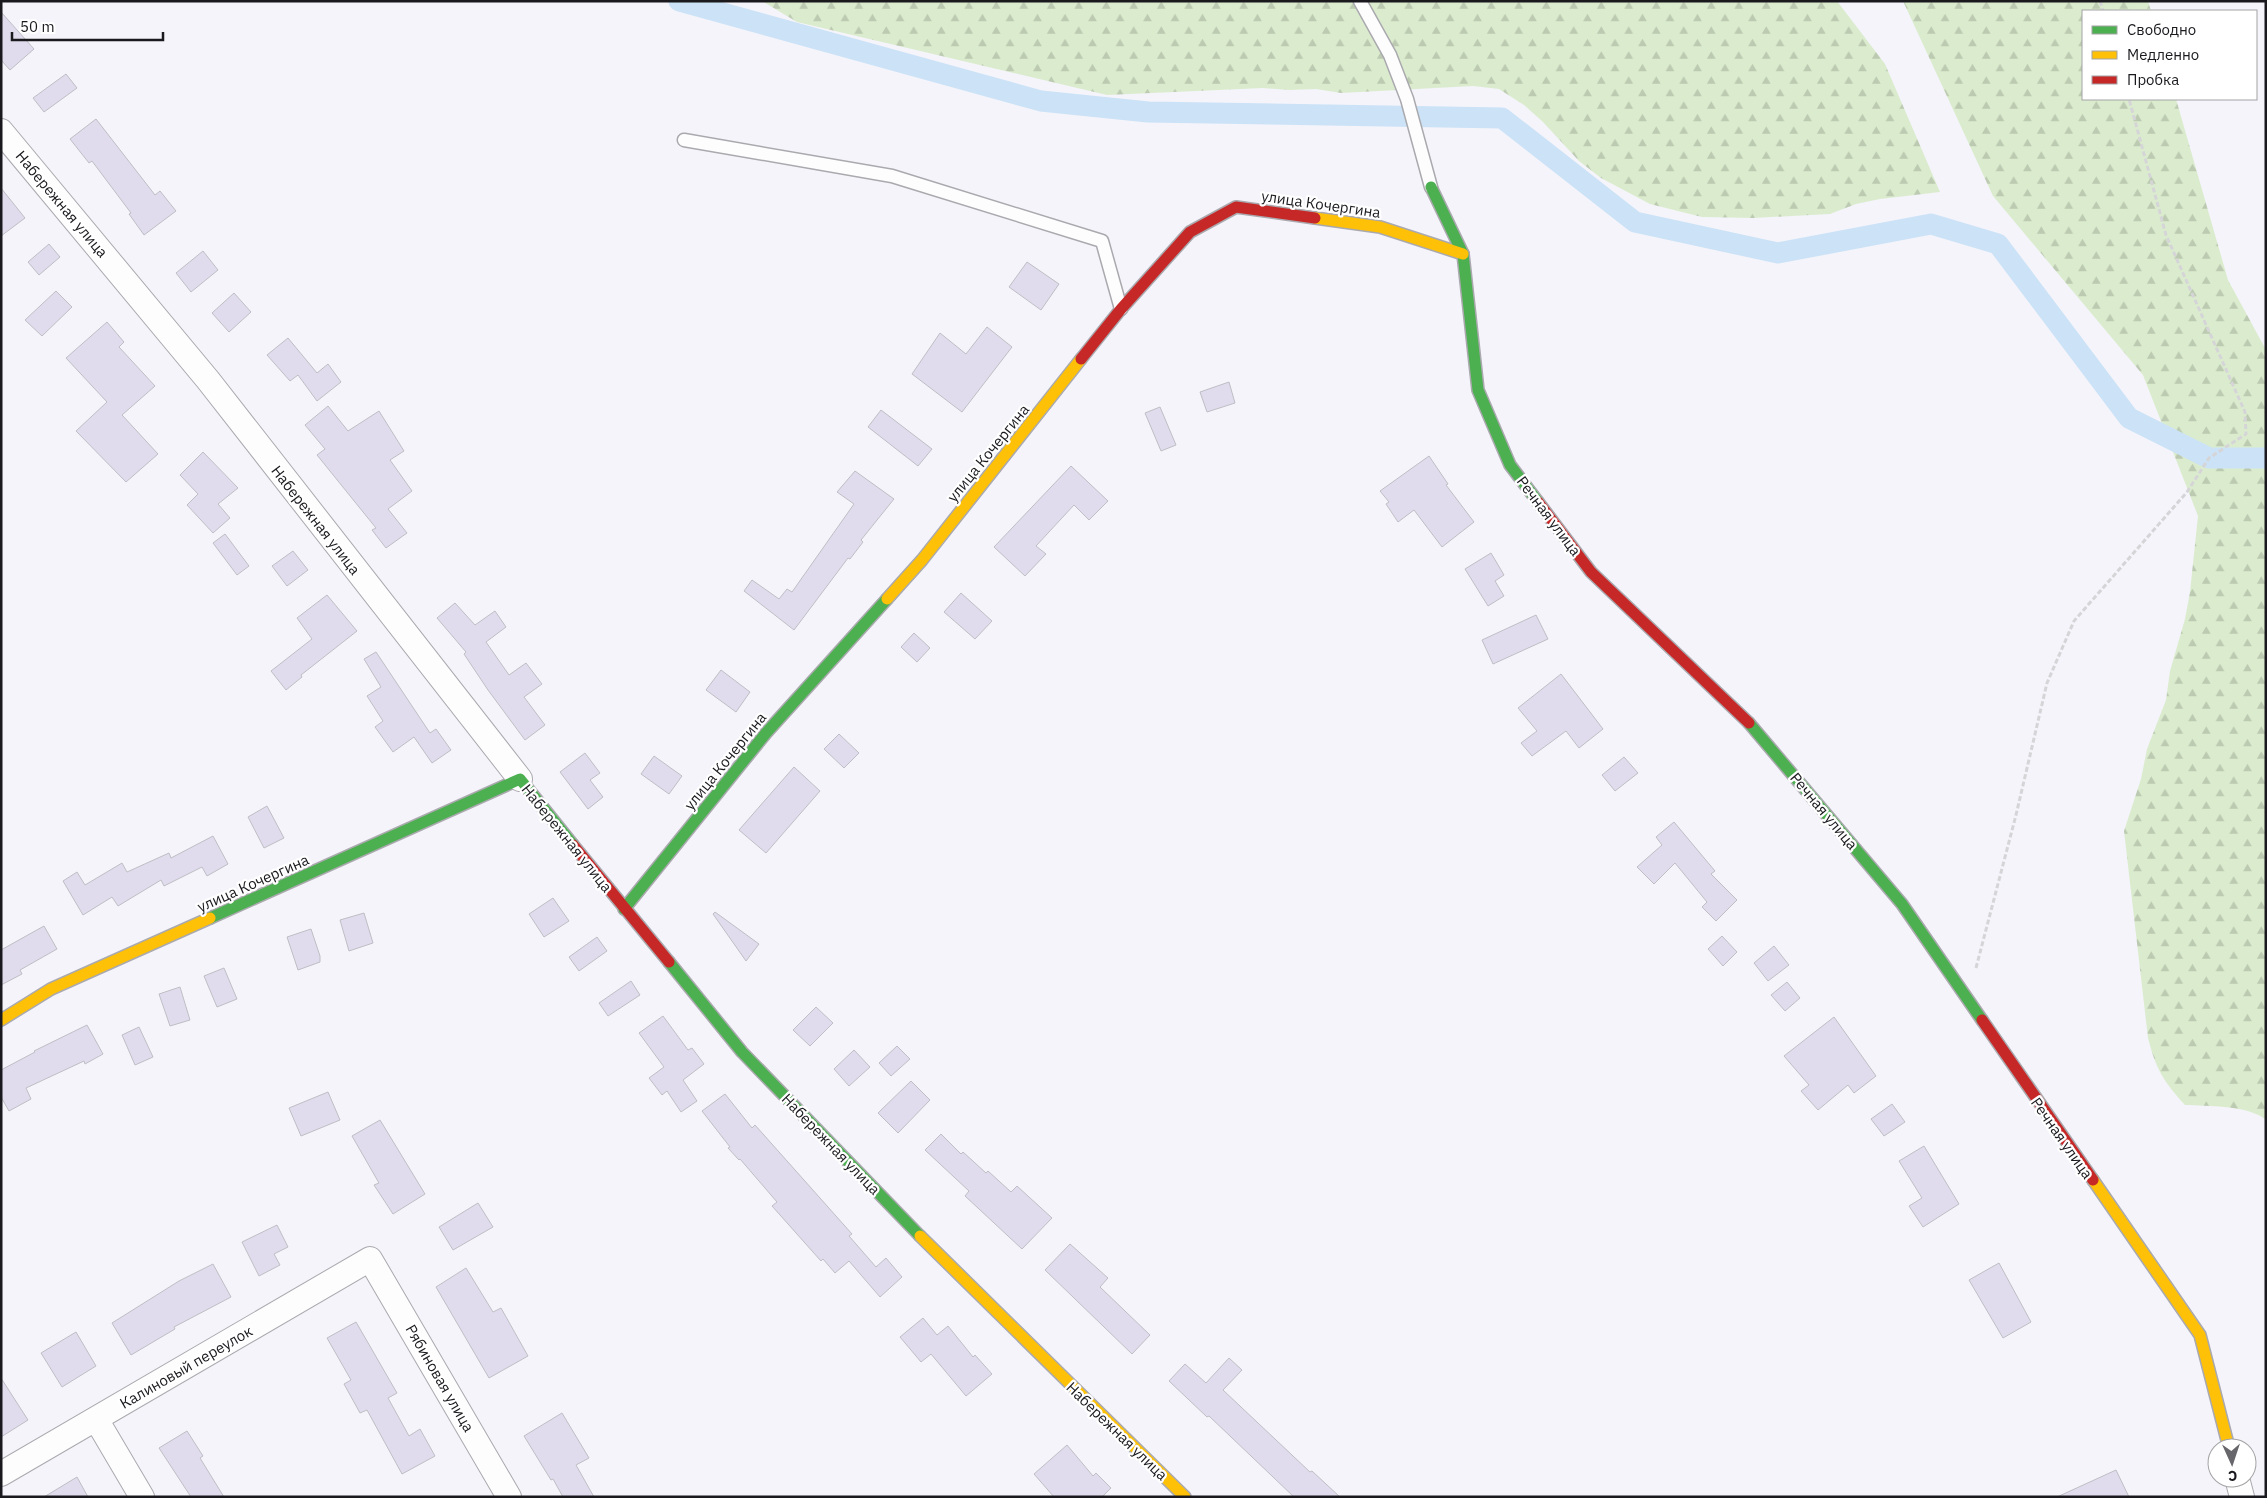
<svg xmlns="http://www.w3.org/2000/svg" width="2267" height="1498" font-family="'IBM Plex Sans',sans-serif">
<style>
.forest{fill:url(#forest-firs)}
.lines{fill:none;stroke-linecap:round;stroke-linejoin:round}
.canal{stroke:#cbe2f7;stroke-width:21}
.building{fill:#e0dced;stroke:#bfbec4}
.lane-casing{stroke:#aaa9ae;stroke-width:15}
.street-casing{stroke:#aaa9ae;stroke-width:26}
.fast-casing{stroke:#aaa9ae;stroke-width:14}
.slow-casing{stroke:#aaa9ae;stroke-width:14}
.jam-casing{stroke:#aaa9ae;stroke-width:14}
.path{stroke:#d5d5d8;stroke-width:3;stroke-dasharray:5 2.5;stroke-linecap:butt}
.lane{stroke:#fdfdfe;stroke-width:12}
.street{stroke:#fdfdfe;stroke-width:24}
.fast{stroke:#4caf50;stroke-width:11}
.slow{stroke:#ffc107;stroke-width:11}
.jam{stroke:#c62828;stroke-width:11}
.labels{text-anchor:middle;dominant-baseline:central;stroke-width:4.5;stroke-linejoin:round;paint-order:stroke}
.street-label{font-size:15px;fill:#1a191e;stroke:#fff}
</style>
<defs>
<pattern id="forest-firs" width="22" height="20" patternUnits="userSpaceOnUse" patternTransform="scale(1.25)"><rect width="22" height="20" fill="#dbecce"/><path d="M5 1l3.5 6h-7zM16 11l3.5 6h-7z" fill="#bbcab0"/></pattern>
</defs>
<rect width="100%" height="100%" fill="#f4f4fa"/>
<!-- forest -->
<path class="forest" d="M762,1h1075l48,63 55,128 -60,7 -24,5 -26,10 -77,4 -51,-1 -52,-13 -49,-26 -22,-17 -36,-39 -19,-17 -25,-16 -26,-3 -132,7 -25,-4 -27,1 -26,-2 -156,7 -310,-73z
M1903,1h245l3,10h-68v88h93l52,181 38,70v770c-17,-15 -59,-14 -81,-15 -22,-24 -29,-36 -37,-67l-24,-207 17,-52 6,-30 19,-49 4,-29 15,-52 5,-27 8,-76 -55,-141 -150,-179z"/>
<g class="lines">
<!-- canal -->
<path class="canal" d="M679,1l362,100 107,11 354,6 133,104 143,31 153,-29 67,20 131,174 80,40h57"/>
</g>
<!-- building -->
<path class="building" d="M1,12l33,37 -24,21 -9,-10z
M66,74l11,14 -33,24 -11,-14z
M96,119l59,76 5,-4 16,20 -32,24 -15,-21 2,-1 -39,-52 -3,2 -19,-24z
M1,188l24,30 -24,18z
M49,244l11,13 -21,18 -11,-13z
M203,251l15,19 -27,22 -15,-19z
M1027,262l32,22 -18,26 -32,-23z
M56,291l16,16 -30,29 -17,-16z
M234,293l17,19 -22,20 -17,-19z
M107,322l17,20 -5,5 36,39 -33,29 36,39 -32,28 -50,-51 31,-29 -41,-44z
M987,327l25,20 -50,65 -50,-38 28,-41 26,21z
M288,338l29,35 11,-9 13,18 -24,19 -19,-26 -8,6 -23,-26z
M1229,382l6,21 -28,9 -7,-20z
M328,406l20,25 31,-20 25,40 -14,9 22,31 -24,18 19,24 -21,15 -14,-18 4,-2 -59,-73 8,-6 -20,-24z
M1160,407l16,38 -15,6 -16,-38z
M881,410l51,39 -14,17 -50,-39z
M203,452l35,36 -20,16 12,14 -17,15 -26,-28 11,-11 -18,-19z
M1429,456l19,28 -2,1 28,37 -32,25 -28,-37 -16,12 -12,-18 3,-2 -9,-11z
M1071,466l37,35 -19,19 -15,-15 -38,41 10,8 -21,22 -31,-29z
M855,471l39,28 -33,41 2,2 -13,17 -2,-1 -54,72 -50,-39 8,-11 27,19 8,-10 5,3 62,-88 -17,-12z
M225,534l24,32 -12,9 -24,-32z
M293,551l15,19 -21,16 -15,-20z
M1491,553l13,22 -9,6 9,15 -16,10 -23,-37z
M961,593l31,28 -17,18 -31,-27z
M327,595l30,36 -56,44 1,2 -16,13 -15,-19 41,-32 -15,-21z
M455,603l20,22 20,-14 11,16 -20,15 23,33 17,-12 16,21 -18,13 21,28 -20,15 -37,-50 -24,-36 2,-2 -29,-34z
M1536,615l12,24 -55,25 -11,-24z
M914,633l16,15 -13,14 -16,-15z
M376,652l54,81 6,-4 15,21 -19,13 -18,-26 -21,15 -18,-25 8,-6 -16,-25 14,-9 -17,-28z
M721,670l29,22 -14,20 -30,-22z
M1561,674l42,55 -24,19 -13,-17 -34,25 -11,-13 16,-12 -19,-23z
M839,734l20,19 -15,15 -20,-19z
M585,753l15,20 -10,7 13,17 -15,12 -28,-37z
M654,756l28,20 -13,18 -28,-20z
M1624,757l14,16 -23,18 -13,-16z
M794,767l26,24 -54,62 -27,-23z
M267,806l17,32 -20,10 -16,-31z
M1674,822l41,49 -4,3 26,26 -21,21 -14,-14 5,-5 -32,-39 -21,21 -17,-17 25,-22 -6,-8z
M213,836l15,28 -21,12 -5,-9 -38,19 -3,-6 -43,26 -6,-9 -29,18 -20,-34 14,-9 8,13 37,-22 5,9 42,-19 2,5z
M553,898l16,23 -25,16 -15,-23z
M715,912l44,32 -13,17 -33,-47z
M364,913l9,30 -24,8 -9,-31z
M44,926l13,23 -37,21 2,4 -21,11v-35z
M311,929l9,27v6l-22,8 -11,-33z
M1722,936l15,16 -14,14 -15,-17z
M597,937l10,14 -28,20 -10,-14z
M1774,946l15,19 -21,16 -14,-18z
M224,968l13,31 -20,8 -13,-31z
M631,981l9,14 -32,21 -9,-13z
M1787,982l13,16 -15,13 -14,-16z
M180,987l10,33 -20,6 -11,-32z
M816,1007l17,16 -23,23 -17,-16z
M663,1016l25,34 4,-2 12,16 -21,16 14,21 -16,11 -14,-21 -5,4 -13,-17 15,-11 -25,-34z
M1834,1017l42,59 -22,17 -6,-8 -30,25 -17,-19 8,-6 -25,-29z
M87,1025l16,29 -18,10 -1,-3 -58,27 5,11 -22,12 -8,-14v-27l34,-18 -1,-1z
M139,1027l14,30 -18,8 -13,-30z
M897,1046l13,13 -19,17 -12,-13z
M854,1050l16,17 -21,19 -15,-17z
M911,1081l19,19 -32,33 -20,-20z
M328,1092l12,28 -39,16 -12,-28z
M725,1094l27,34 3,-3 97,109 -3,2 27,31 10,-9 16,19 -22,20 -31,-36 -14,12 -12,-14 -2,2 -49,-55 5,-4 -37,-43 -1,1 -11,-12 2,-1 -28,-36z
M1892,1104l13,18 -21,14 -13,-17z
M380,1120l45,74 -32,20 -19,-29 5,-2 -27,-47z
M941,1134l20,20 2,-2 23,21 2,-2 23,21 6,-6 35,32 -30,31 -57,-53 4,-5 -44,-41z
M1924,1146l35,58 -36,23 -14,-21 13,-8 -23,-37z
M478,1203l15,24 -40,23 -14,-23z
M277,1225l11,22 -14,7 6,11 -21,11 -17,-34z
M1070,1244l38,34 -8,9 50,48 -18,19 -87,-84z
M1999,1263l32,59 -28,16 -34,-58z
M213,1264l18,33 -57,30 1,2 -44,26 -19,-32 67,-42z
M466,1268l27,44 8,-4 27,48 -39,22 -53,-91z
M923,1318l14,17 11,-9 25,31 2,-2 17,19 -26,22 -35,-42 -10,8 -21,-25z
M356,1322l41,71 -9,5 21,38 11,-7 15,27 -33,18 -35,-64 -7,3 -16,-29 7,-4 -24,-42z
M76,1332l20,34 -34,21 -21,-34z
M1229,1358l13,12 -19,20 87,82 2,-1 28,26h-46l-85,-81 -2,1 -38,-36 16,-17 21,19z
M1,1378l27,42 -27,17z
M562,1413l27,45 -13,7 18,32h-31l-10,-18 -2,1 -27,-44z
M187,1431l16,25 -3,2 24,39h-33l-32,-49z
M1067,1445l26,31 3,-3 15,15 -9,9h-48l-20,-23z
M2116,1470l13,27h-72z
M77,1477l11,20h-44z"/>
<g class="lines">
<!-- lane casing -->
<g class="lane-casing">
<path id="lane" d="M1360,1l30,54 17,44 24,88
M684,140l208,36 210,65 19,68"/>
</g>
<!-- street casing -->
<g class="street-casing">
<path id="street" d="M1,131l207,249 312,399
M96,1419l46,78
M1,1474l369,-215 139,238
M2237,1478l5,19"/>
</g>
<!-- fast casing -->
<g class="fast-casing">
<path id="fast" d="M1431,187l32,67 15,136 32,75 28,37
M1749,723l153,181 80,116
M624,909l142,-176 121,-134
M210,918l310,-139 53,66
M669,962l73,90 178,184"/>
</g>
<!-- slow casing -->
<g class="slow-casing">
<path id="slow" d="M1315,218l65,9 83,27
M887,599l35,-39 159,-201
M1,1020l50,-31 159,-71
M2093,1180l107,155 29,113
M920,1236l265,261"/>
</g>
<!-- jam casing -->
<g class="jam-casing">
<path id="jam" d="M1081,359l40,-50 69,-77 46,-25 79,11
M1538,502l53,70 158,151
M573,845l96,117
M1982,1020l111,160"/>
</g>
<!-- path -->
<path class="path" d="M2100,1l3,10
M1976,968l40,-153 31,-132 27,-62 113,-129 22,-34 37,-24 -1,-22 -79,-177 -37,-136"/>
<!-- lane -->
<use href="#lane" class="lane"/>
<!-- street -->
<use href="#street" class="street"/>
<!-- fast -->
<use href="#fast" class="fast"/>
<!-- slow -->
<use href="#slow" class="slow"/>
<!-- jam -->
<use href="#jam" class="jam"/>
</g>
<g class="labels">
<!-- street labels -->
<g class="street-label">
<text transform="translate(62 204) rotate(50)">Набережная улица</text>
<text transform="translate(1321 204) rotate(8)">улица Кочергина</text>
<text transform="translate(988 453) rotate(-51)">улица Кочергина</text>
<text transform="translate(1549 516) rotate(53)">Речная улица</text>
<text transform="translate(316 520) rotate(52)">Набережная улица</text>
<text transform="translate(725 761) rotate(-51)">улица Кочергина</text>
<text transform="translate(1824 811) rotate(50)">Речная улица</text>
<text transform="translate(567 838) rotate(51)">Набережная улица</text>
<text transform="translate(253 883) rotate(-24)">улица Кочергина</text>
<text transform="translate(2062 1138) rotate(55)">Речная улица</text>
<text transform="translate(831 1144) rotate(46)">Набережная улица</text>
<text transform="translate(186 1367) rotate(-30)">Калиновый переулок</text>
<text transform="translate(440 1378) rotate(60)">Рябиновая улица</text>
<text transform="translate(1117 1431) rotate(44)">Набережная улица</text>
</g>
</g>
<!-- border -->
<rect width="2267" height="1498" fill="none" stroke="#1a191e" stroke-width="5"/>
<!-- legend -->
<rect x="2082" y="10" width="175" height="90" fill="#ffffff" stroke="#a3a3a5"/>
<rect x="2092" y="26" width="25" height="8" fill="#4caf50" stroke="#a3a3a5"/>
<text x="2127" y="35" font-size="15" fill="#1a191e">Свободно</text>
<rect x="2092" y="51" width="25" height="8" fill="#ffc107" stroke="#a3a3a5"/>
<text x="2127" y="60" font-size="15" fill="#1a191e">Медленно</text>
<rect x="2092" y="76" width="25" height="8" fill="#c62828" stroke="#a3a3a5"/>
<text x="2127" y="85" font-size="15" fill="#1a191e">Пробка</text>
<!-- north arrow -->
<g transform="translate(2232 1463) rotate(177)"><circle r="24" fill="#ffffff" stroke="#a3a3a5"/>
<path d="M0-4L9 19L0 12L-9 19Z" fill="#66666b"/>
<text y="-8" font-size="14" font-weight="bold" text-anchor="middle" fill="#1a191e">С</text>
</g>
<!-- scale -->
<path d="M12 32v8h151v-8" fill="none" stroke="#1a191e" stroke-width="2.5"/>
<text x="20" y="32" font-size="15" fill="#1a191e" stroke="#ffffff" stroke-width="4" paint-order="stroke">50 m</text>
</svg>
